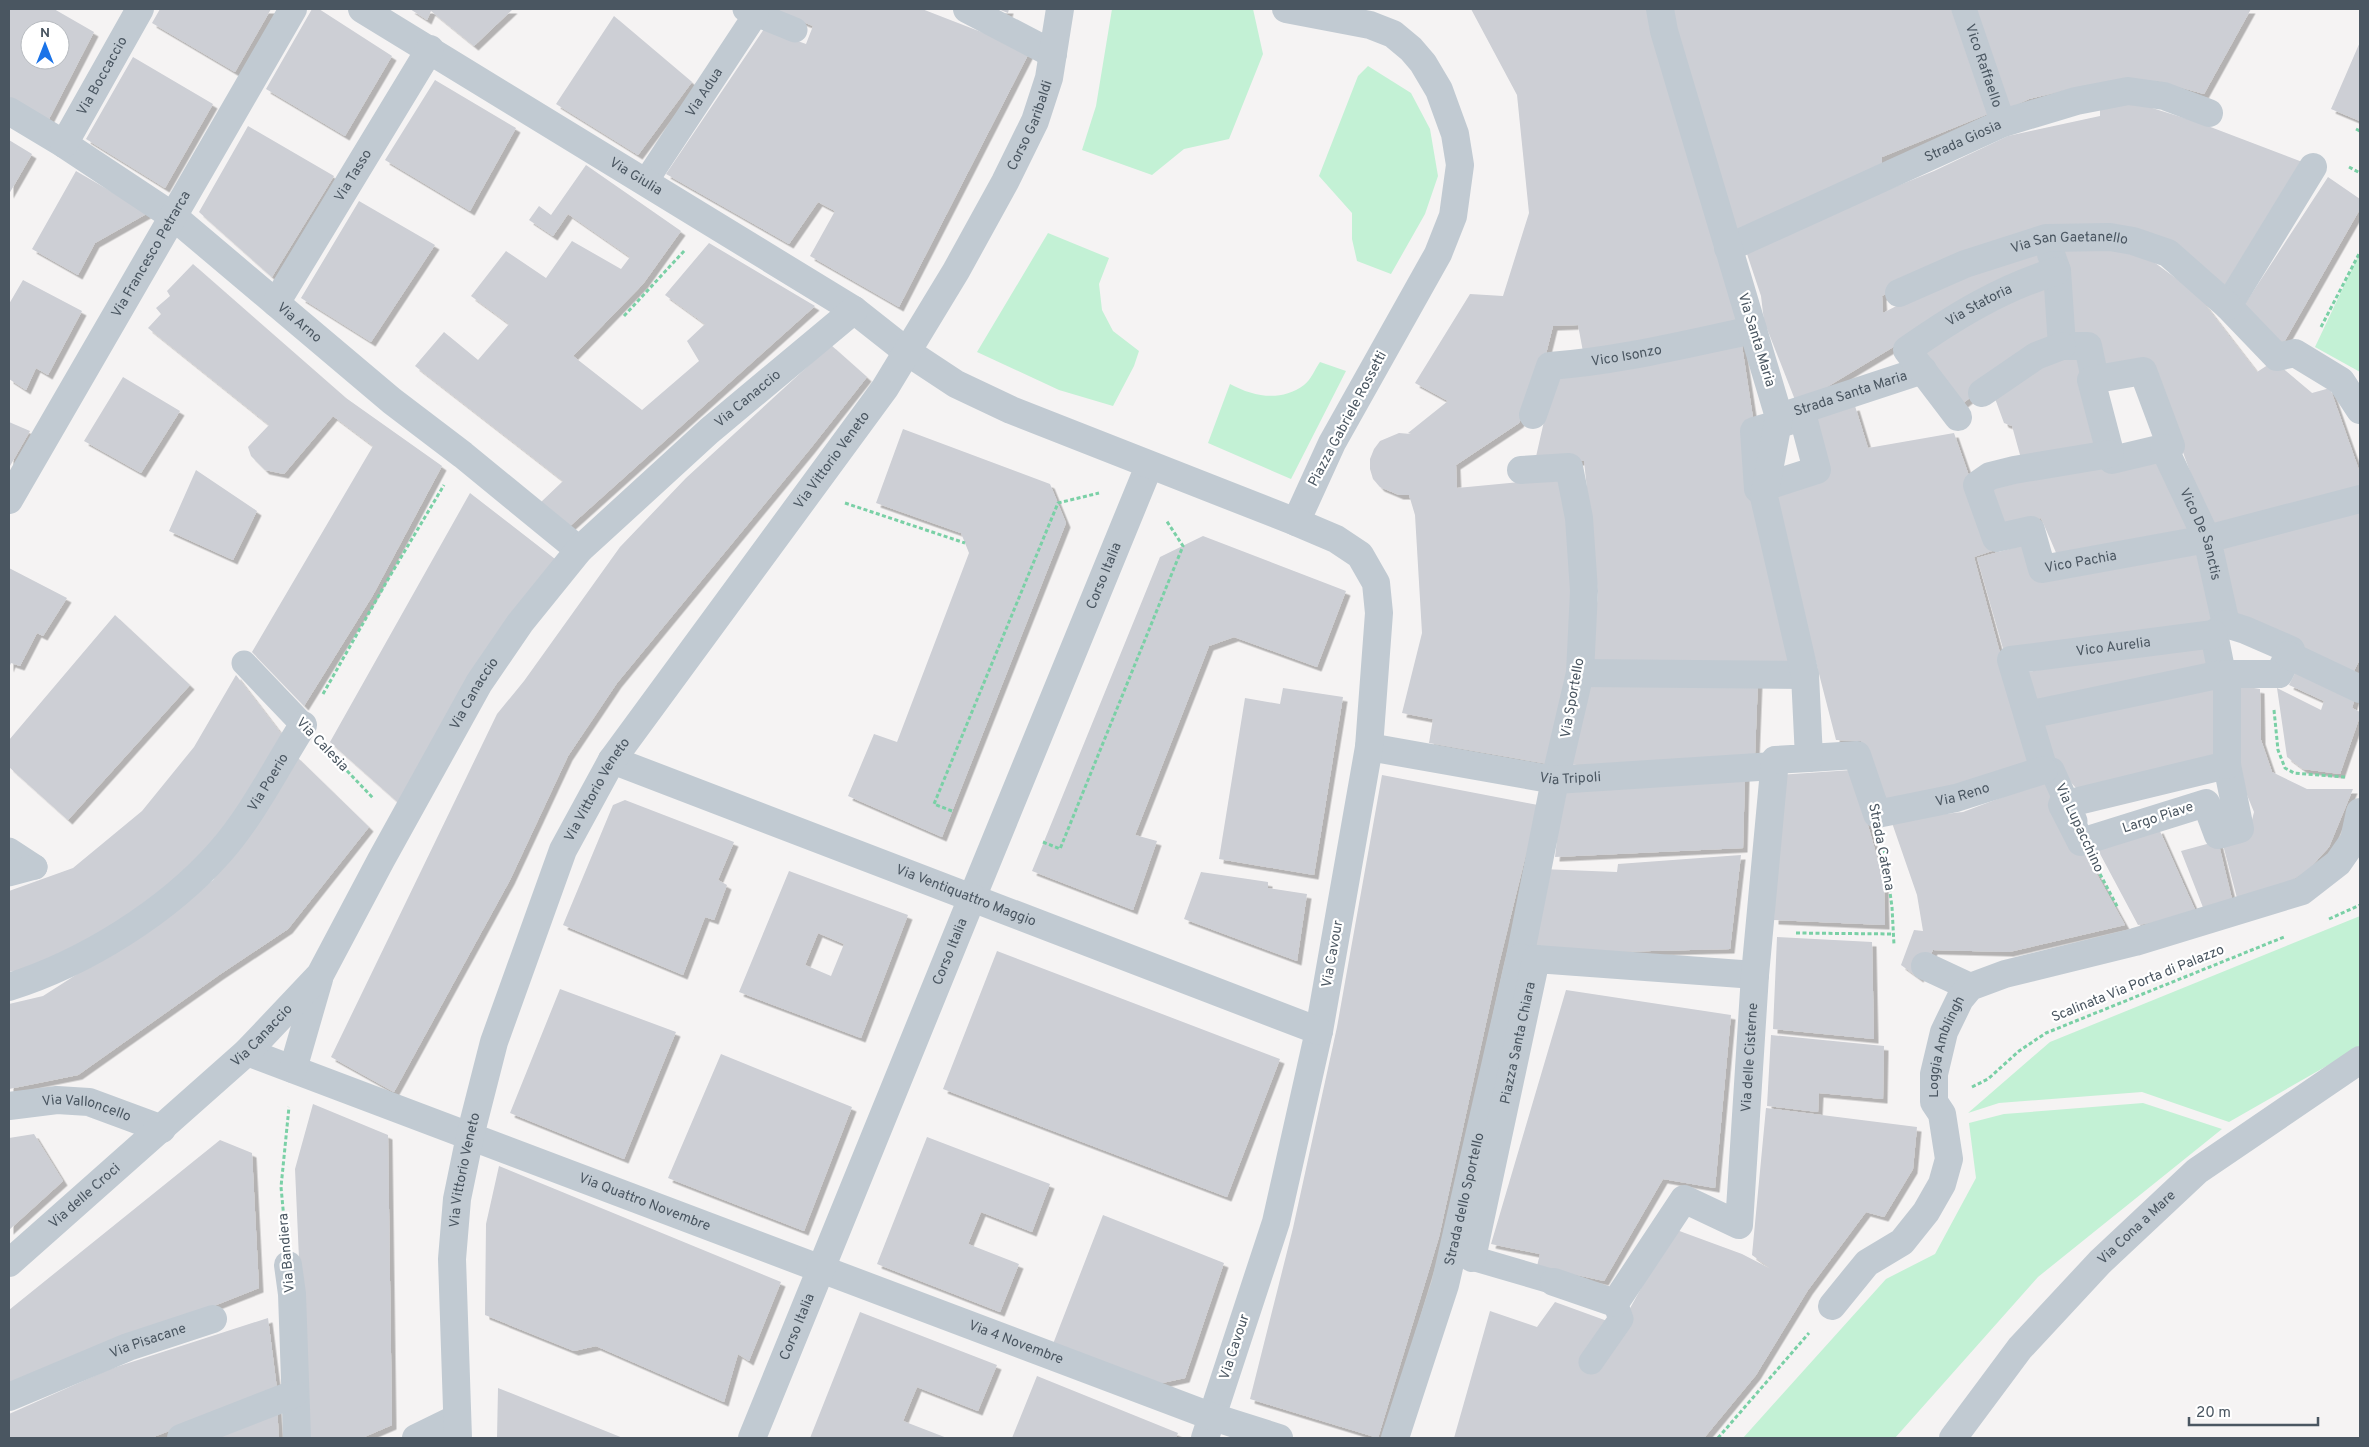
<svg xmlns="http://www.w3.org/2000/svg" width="2369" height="1447" font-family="Overpass,sans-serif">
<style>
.green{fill:#c3f1d5}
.building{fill:#cdcfd5;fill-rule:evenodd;filter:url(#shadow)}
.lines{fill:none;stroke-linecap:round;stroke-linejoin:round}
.path{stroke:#7ad0a6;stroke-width:3;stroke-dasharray:4 2.5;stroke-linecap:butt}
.service{stroke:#c1cad2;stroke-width:25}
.pedestrian{stroke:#c1cad2;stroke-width:28}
.minor{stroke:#c1cad2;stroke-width:28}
.tertiary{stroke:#c1cad2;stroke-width:28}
.labels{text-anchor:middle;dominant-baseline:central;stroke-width:4.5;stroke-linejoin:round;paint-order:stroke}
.street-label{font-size:14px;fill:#4a5661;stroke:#fff}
</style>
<defs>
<filter id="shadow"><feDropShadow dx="4.5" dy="4.5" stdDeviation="0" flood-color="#0004"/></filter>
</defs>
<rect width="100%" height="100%" fill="#f5f3f3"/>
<!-- green -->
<path class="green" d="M1112,9h141l10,45 -34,85 -45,10 -32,26 -70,-25 14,-44z
M1368,66l43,27 19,36 8,47 -13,38 -34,60 -34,-13 -5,-22v-26l-33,-37 39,-100z
M1048,233l61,25 -10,26 3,26 11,21 26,20 -5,15 -21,40 -54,-16 -82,-38z
M2360,252v120l-45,-25z
M1320,362l26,9 -55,108 -83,-36 22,-59c24,13 51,18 74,1 7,-5 11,-16 16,-23z
M2360,916v131l-131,75 -87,-30 -143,11 -31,10 82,-71z
M2143,1103l79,26 -184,148 -143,161h-152l143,-159 49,-25 41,-76 -7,-55 35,-9z"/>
<!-- building -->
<path class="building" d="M9,9h45l40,23 -46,89 -39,-24zM30,30h30v30h-30z
M160,9h111l-36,63 -83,-49z
M312,9h7l73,47 -47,80 -79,-47z
M410,9h103l-39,37 -43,-35 -4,9z
M772,9h150l108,42 -131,256 -89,-51 25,-45 -17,-9 -29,42 -123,-70 98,-145 42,15 7,-18z
M998,9h11l-1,4z
M1471,9h177l94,319 -158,29 -6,-32 -25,1 -15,60 -19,37 -63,42 1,23 63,-6 44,-9 15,120 -25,172 -125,-22 4,-24 -31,-6 20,-80 -7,-118 -6,-20h-10l-19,-8 -7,-8 -3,-10v-10l4,-10 6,-8 19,-8 12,1 -3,-1 40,-32 -33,-18 55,-89 33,2 26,-83 -12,-118z
M1666,9h289l35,104 -108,44v8l-150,72z
M1972,9h279l-47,85 -46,-13 -72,4 -57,14 -20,9z
M614,16l78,66 -54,73 -82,-51z
M2360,42v79l-29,-12z
M133,57l80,47 -48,84 -79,-49z
M435,80l81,48 -46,83 -85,-51z
M2133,102l67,21 105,40 -83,127 -56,-47 -23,-9 -39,-8 -57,4 -94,28 -71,38 1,17 76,-40 85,-26 3,16 -71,30 -86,56 -93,56 -33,-84 -3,-25 -16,-48 189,-77 74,-35 92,-20v-12z
M248,126l86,50 -62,101 -73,-65z
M9,140l23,14 -23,40z
M586,165l95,66 -38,53 -70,72 69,54 57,-49 -12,-20 18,-17 -40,-29 44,-52 106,63 -246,221 -29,-24 23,-22 -148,-115 29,-34 34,28 31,-36 -38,-28 35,-45 40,27 26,-37 49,28 9,-12 -62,-43 -15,22 -24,-16 10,-14 12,9z
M76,171l72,42 -53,30 -17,32 -46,-26z
M2328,177l32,22v10l-81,142 -40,-38z
M359,201l76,44 -64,97 -70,-44z
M2061,243l75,6 60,44 61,79 17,-11 38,32 18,-5 30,85v16l-149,40 -61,-167 -51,7 -29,-28z
M193,264l153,134 96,68 -69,129 -69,111 -52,-54 121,-206 -40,-30 -49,58 -19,-4 -14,-14 -3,-9 21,-22 -121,-97 13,-14 -5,-6 14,-12 -3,-5z
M2050,277l9,60 -43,25 -54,42 -43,-57z
M23,280l59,31 -34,64 -12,-7 -10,22 -17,-11v-75z
M1741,339l49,322 -199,4 7,-72 -14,-132h-49l19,-84z
M831,345l36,32 -57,72 -193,234 -49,73 -58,124 -116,212 -63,-35 166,-343 27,-33 96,-134 66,-69z
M2081,352l16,96 -75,14 -10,-36 -8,-3 -11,-30 52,-32z
M123,377l57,34 -39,62 -57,-32z
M1855,406l13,42 86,-15 41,117 -21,7 29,107 31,101 -153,37 -20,-61 -25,-1 -64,-249 51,-21 -13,-51z
M9,422l21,9 -20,35 -1,-1z
M903,429l147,55 16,39 -124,314 -94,-41 26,-62 23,8 72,-189 -8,-20 -85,-30z
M2161,452l37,79 -141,24 -16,-37 -42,9 -15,-39z
M196,470l61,41 -24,49 -64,-29z
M470,493l85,66 -154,246 -71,-63z
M2360,508v151l-8,16 -119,-57 -19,-73z
M1203,536l143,55 -29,76 -83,-30 -25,9 -74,189 22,6 -24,69 -101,-39 128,-314z
M2204,540l14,84 -214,28 -27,-94 50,-14 7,34z
M9,568l58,30 -24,38 -6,-3 -17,33 -9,-3 -2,5z
M115,615l75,70 -122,135 -59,-53v-27z
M2208,644l6,26 -185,37 -10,-33 69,-14z
M2298,667l59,24 -5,17 8,4v4l-20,58 -37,-5 -16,-12 -10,-69 44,22 3,-9 -35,-16z
M236,675l50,65 -38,71 -98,95 -83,51 -58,15v-81l64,-23 69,-57 52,-64z
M1758,680l-3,75 -185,10 18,-84z
M2224,684v79l-139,35 -32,-36 -15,-37z
M2236,685l24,4 1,51 11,32 35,17h46l-24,58 -20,22 -29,19 -43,10 -15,-57 26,-5 6,-24 -14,-34z
M1283,688l60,9 -29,178 -95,-16 26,-161 35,6z
M296,756l73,71 -81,102 -69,46 -141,100 -69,14v-85l34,-8 100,-64 70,-52z
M1852,770l32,111 1,44 -111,-5 4,-145z
M1382,775l156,30 -39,159 -60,273 -61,201 -128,-39 43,-171 44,-201z
M1745,776l-2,72 -188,9 8,-69z
M2045,781l80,144 -116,27 -76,-2 -14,28 -18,-13 13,-35 9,1 -6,-36 -26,-75 72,-8z
M625,800l109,42 -16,38 9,5 -13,35 -9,-3 -22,58 -120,-50 50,-120z
M2159,829l38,85 -59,11 -40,-75z
M2218,841l14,58 -28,11 -23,-59z
M1741,855l-11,94 -118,3 -88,-5 17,-78 76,3 1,-8z
M789,871l119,44 -47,123 -122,-46zM818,933l26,11 -13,32 -26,-11z
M1201,872l67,10v6l39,6 -10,67 -113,-42z
M1777,937l95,5 2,97 -101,-10z
M997,951l283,108 -53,138 -284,-108z
M560,989l116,43 -52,127 -114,-46z
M1566,990l165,25 -16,173 -52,-9 -59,102 -67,-15 3,-12 -49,-10z
M1771,1035l113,11 -1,53 -64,-6 -1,19 -51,-6z
M721,1054l131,53 -48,124 -136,-53z
M313,1104l75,31 4,290 -30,13h-55l-12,-269z
M1766,1108l151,19 -4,42 -29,48 -18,-5 -58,78 -52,85 -52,63h-250l36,-127 47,16 18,-25 55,20 -12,44 76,-137 68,25 29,15 -19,-14z
M34,1134l29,47 -54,49v-92z
M927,1137l123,47 -18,48 -51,-20 -13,32 51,20 -19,48 -123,-48z
M220,1140l32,13 7,135 -250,99v-77z
M499,1166l282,116 -32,79 -11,-7 -14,48 -128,-56 -22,5 -89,-36 1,-91z
M1103,1215l121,48 -39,115 -32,7 -100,-41z
M860,1312l137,53 -19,46 -61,-24 -14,34 44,17h-137z
M268,1318l9,71 -126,49h-142v-24l101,-45z
M1037,1376l141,57 -2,5h-164z
M498,1388l125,50h-126z
M277,1408l2,30h-79z"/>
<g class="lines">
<!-- path -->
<path class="path" d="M2356,129l4,2
M2349,167l11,6
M624,316l61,-66
M2321,327l39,-75
M845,503l120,40
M323,694l64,-113 57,-96
M2274,710l4,40 7,18 9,5 51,4
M329,752l44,46
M952,811l-18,-7 124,-301 41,-10
M1043,842l17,7 123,-303 -17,-26
M1884,849l8,58 2,38
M2100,874l18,34
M2329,919l31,-14
M1796,933l97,1
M1972,1087l16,-8 31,-28 27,-18 238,-96
M285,1230l-4,-43 8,-80
M1718,1438l91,-105"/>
<!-- service -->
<g class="service">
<path id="s1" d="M1964,9l39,114"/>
<path d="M756,14l39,16"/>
<path id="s2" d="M646,181l110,-167 -11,-5"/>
<path d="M244,663l59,62"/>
<path d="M2044,770h8l23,51"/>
<path d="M9,850l26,17"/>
<path d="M9,874l26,-7"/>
<path d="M1472,1258l82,24"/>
<path d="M1591,1362l30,-43 -6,-16"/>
</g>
<!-- pedestrian -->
<g class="pedestrian">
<path d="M967,9l86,45"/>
<path d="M1286,9l84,16 23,9 18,15 12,14 16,27 16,44 5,31 -7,51 -15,38 -106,189 -36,79"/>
<path d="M2313,167l-85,139 49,51 18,-4 46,28 19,29"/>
<path d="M2051,254l6,17 5,75h26l7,33"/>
<path id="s3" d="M1899,293l66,-29 81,-26 64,-1 23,4 35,12 60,53"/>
<path d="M2143,371l28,75 -59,14 -21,-80z"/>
<path d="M1982,393l54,-37 26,-10"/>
<path id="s4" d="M1533,415l17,-49c69,-5 136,-22 203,-36"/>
<path id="s5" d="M1783,416l140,-46"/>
<path d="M1803,417l14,53 -59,19 -4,-58z"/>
<path id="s6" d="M1958,417l-51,-67c47,-33 94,-62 150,-79"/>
<path id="s7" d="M2164,448l43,91 19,85"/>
<path id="s8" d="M2110,454l-96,16 -24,6 -13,9 19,53 35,-8 11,39 165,-30 153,-40"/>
<path d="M1521,470l48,-3 10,51 5,73 -4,82 -25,107 -35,177 16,2"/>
<path d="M2226,624l19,6 46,20 -12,24h-57l-8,-40z"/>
<path d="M2288,655l72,34"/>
<path d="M1580,673l225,2"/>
<path d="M2028,715l194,-41"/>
<path id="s9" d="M1369,747l186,33 219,-14"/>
<path d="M2227,765l13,64 -22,6 -12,-32 -125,39 -19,-37z"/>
<path d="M2227,765v-91"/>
<path id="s10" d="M2044,770l-33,-110 203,-26"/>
<path id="s11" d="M972,898l177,-432"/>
<path d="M1925,966l45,21"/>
<path id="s12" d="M1832,1306l35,-43 35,-21 24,-30 16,-28 7,-25 -7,-45 -8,-12v-28l10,-42 16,-33 10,-12 35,-13 130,-32 167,-51 36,-28 16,-23 6,-28"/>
<path id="s13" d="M1395,1438l50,-153 75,-328"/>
</g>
<!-- minor -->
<g class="minor">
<path id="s14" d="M362,9l492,301 52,41 50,33 55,26 285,112 40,17 24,16 16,28 3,30 -10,134 -50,284 -43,191 -71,216"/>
<path id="s15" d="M9,111l55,33 110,73 218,184 71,54 116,95"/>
<path id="s16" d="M64,144l76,-135"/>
<path id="s17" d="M1728,248l275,-125 73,-22 52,-10 36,5 45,17"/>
<path id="s18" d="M276,303l154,-254"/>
<path id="s19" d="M9,500l284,-491"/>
<path id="s20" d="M1809,758l48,-3 20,59 79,-16 88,-28"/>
<path id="s21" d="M612,760l707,271"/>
<path id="s22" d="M9,987c76,-24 158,-75 211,-135 32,-36 57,-86 83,-127"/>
<path id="s23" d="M247,1052l966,365 66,21"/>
<path d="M293,1069l26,-90"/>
<path id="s24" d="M9,1106l48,-6 32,2 73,27"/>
<path id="s25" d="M1472,1258l64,-299 219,16"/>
<path id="s26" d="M9,1263l238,-211 73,-77 61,-115 98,-177 41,-60 59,-73 130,-119 145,-121"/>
<path d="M288,1265l4,29 5,144"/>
<path id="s27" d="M1554,1282l61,21 69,-104 55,26 16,-250 20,-215 34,-2 -4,-83 -41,-178 15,-80 -115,-386 -4,-22"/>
<path id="s28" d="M9,1397l119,-50 85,-28"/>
<path d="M181,1438l113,-44"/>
<path d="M416,1438l41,-20"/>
<path id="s29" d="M752,1438l220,-540"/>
<path id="s30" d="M1953,1438l67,-90 80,-86 97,-91 163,-111"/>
</g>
<!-- tertiary -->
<path class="tertiary" id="s31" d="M458,1438l-6,-179 5,-60 13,-63 24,-94 69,-192 49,-90 273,-372 71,-117 49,-89 30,-61 14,-43 11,-69"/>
</g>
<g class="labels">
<!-- street labels -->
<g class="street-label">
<text stroke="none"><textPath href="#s1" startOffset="60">Vico Raffaello</textPath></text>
<text stroke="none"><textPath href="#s16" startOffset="78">Via Boccaccio</textPath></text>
<text stroke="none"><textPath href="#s2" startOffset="106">Via Adua</textPath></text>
<text stroke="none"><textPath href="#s31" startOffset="1469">Corso Garibaldi</textPath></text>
<text stroke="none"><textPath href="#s17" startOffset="258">Strada Giosia</textPath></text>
<text stroke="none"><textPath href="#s18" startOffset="149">Via Tasso</textPath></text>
<text stroke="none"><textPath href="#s14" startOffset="321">Via Giulia</textPath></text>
<text stroke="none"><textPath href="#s3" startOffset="180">Via San Gaetanello</textPath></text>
<text stroke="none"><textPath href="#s19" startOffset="284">Via Francesco Petrarca</textPath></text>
<text stroke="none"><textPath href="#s6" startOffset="169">Via Statoria</textPath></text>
<text stroke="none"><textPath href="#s15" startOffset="360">Via Arno</textPath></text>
<text transform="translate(1756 340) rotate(73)">Via Santa Maria</text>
<text stroke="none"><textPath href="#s4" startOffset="129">Vico Isonzo</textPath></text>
<text stroke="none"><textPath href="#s5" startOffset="71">Strada Santa Maria</textPath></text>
<text stroke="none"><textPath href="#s26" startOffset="1150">Via Canaccio</textPath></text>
<text transform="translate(1348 419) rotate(-62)">Piazza Gabriele Rossetti</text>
<text stroke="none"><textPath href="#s31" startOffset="1079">Via Vittorio Veneto</textPath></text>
<text stroke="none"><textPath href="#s7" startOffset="94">Vico De Sanctis</textPath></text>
<text stroke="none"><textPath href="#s8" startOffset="310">Vico Pachia</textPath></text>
<text stroke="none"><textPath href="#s11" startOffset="348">Corso Italia</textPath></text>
<text stroke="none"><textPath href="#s10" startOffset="218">Vico Aurelia</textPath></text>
<text stroke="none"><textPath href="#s26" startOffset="745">Via Canaccio</textPath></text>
<text transform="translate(1573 698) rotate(-80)">Via Sportello</text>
<text transform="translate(322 745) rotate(46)">Via Calesia</text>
<text stroke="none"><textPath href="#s9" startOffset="204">Via Tripoli</textPath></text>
<text stroke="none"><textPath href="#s22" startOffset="338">Via Poerio</textPath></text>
<text stroke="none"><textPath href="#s31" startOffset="674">Via Vittorio Veneto</textPath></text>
<text stroke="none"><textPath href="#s20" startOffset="198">Via Reno</textPath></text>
<text transform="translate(2158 818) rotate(-18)">Largo Piave</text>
<text transform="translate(2079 828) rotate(65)">Via Lupacchino</text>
<text transform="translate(1881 847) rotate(79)">Strada Catena</text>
<text stroke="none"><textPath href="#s21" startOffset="379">Via Ventiquattro Maggio</textPath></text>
<text stroke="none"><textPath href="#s29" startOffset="525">Corso Italia</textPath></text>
<text transform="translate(1333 954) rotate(-80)">Via Cavour</text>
<text transform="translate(2138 984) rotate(-22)">Scalinata Via Porta di Palazzo</text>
<text stroke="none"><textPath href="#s26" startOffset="340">Via Canaccio</textPath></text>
<text stroke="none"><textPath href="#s25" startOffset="220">Piazza Santa Chiara</textPath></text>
<text stroke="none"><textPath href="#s12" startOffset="310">Loggia Amblingh</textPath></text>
<text stroke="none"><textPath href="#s27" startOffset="418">Via delle Cisterne</textPath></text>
<text stroke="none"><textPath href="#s24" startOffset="79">Via Valloncello</textPath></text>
<text stroke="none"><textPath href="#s31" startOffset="269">Via Vittorio Veneto</textPath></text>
<text stroke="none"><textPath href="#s26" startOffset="101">Via delle Croci</textPath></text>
<text stroke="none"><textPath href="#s13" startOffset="249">Strada dello Sportello</textPath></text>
<text stroke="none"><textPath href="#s23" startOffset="425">Via Quattro Novembre</textPath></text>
<text stroke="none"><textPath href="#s30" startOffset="280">Via Cona a Mare</textPath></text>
<text transform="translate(287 1253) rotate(-95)">Via Bandiera</text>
<text stroke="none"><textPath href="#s29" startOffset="120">Corso Italia</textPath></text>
<text stroke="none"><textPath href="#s28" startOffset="150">Via Pisacane</textPath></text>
<text stroke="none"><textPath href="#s23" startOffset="822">Via 4 Novembre</textPath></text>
<text transform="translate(1235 1347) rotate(-72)">Via Cavour</text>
</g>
</g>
<!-- border -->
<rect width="2369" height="1447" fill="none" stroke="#4a5661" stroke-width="20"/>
<!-- north arrow -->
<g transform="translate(45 45)"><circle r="24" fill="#ffffff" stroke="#b7bbc0"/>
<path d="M0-4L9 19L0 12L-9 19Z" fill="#1a73e8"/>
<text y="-8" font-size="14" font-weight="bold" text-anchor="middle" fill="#4a5661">N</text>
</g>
<!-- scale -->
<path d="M2189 1417v8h129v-8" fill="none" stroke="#4a5661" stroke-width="2.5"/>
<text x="2196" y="1417" font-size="15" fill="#4a5661" stroke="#ffffff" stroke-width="4" paint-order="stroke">20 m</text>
</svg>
